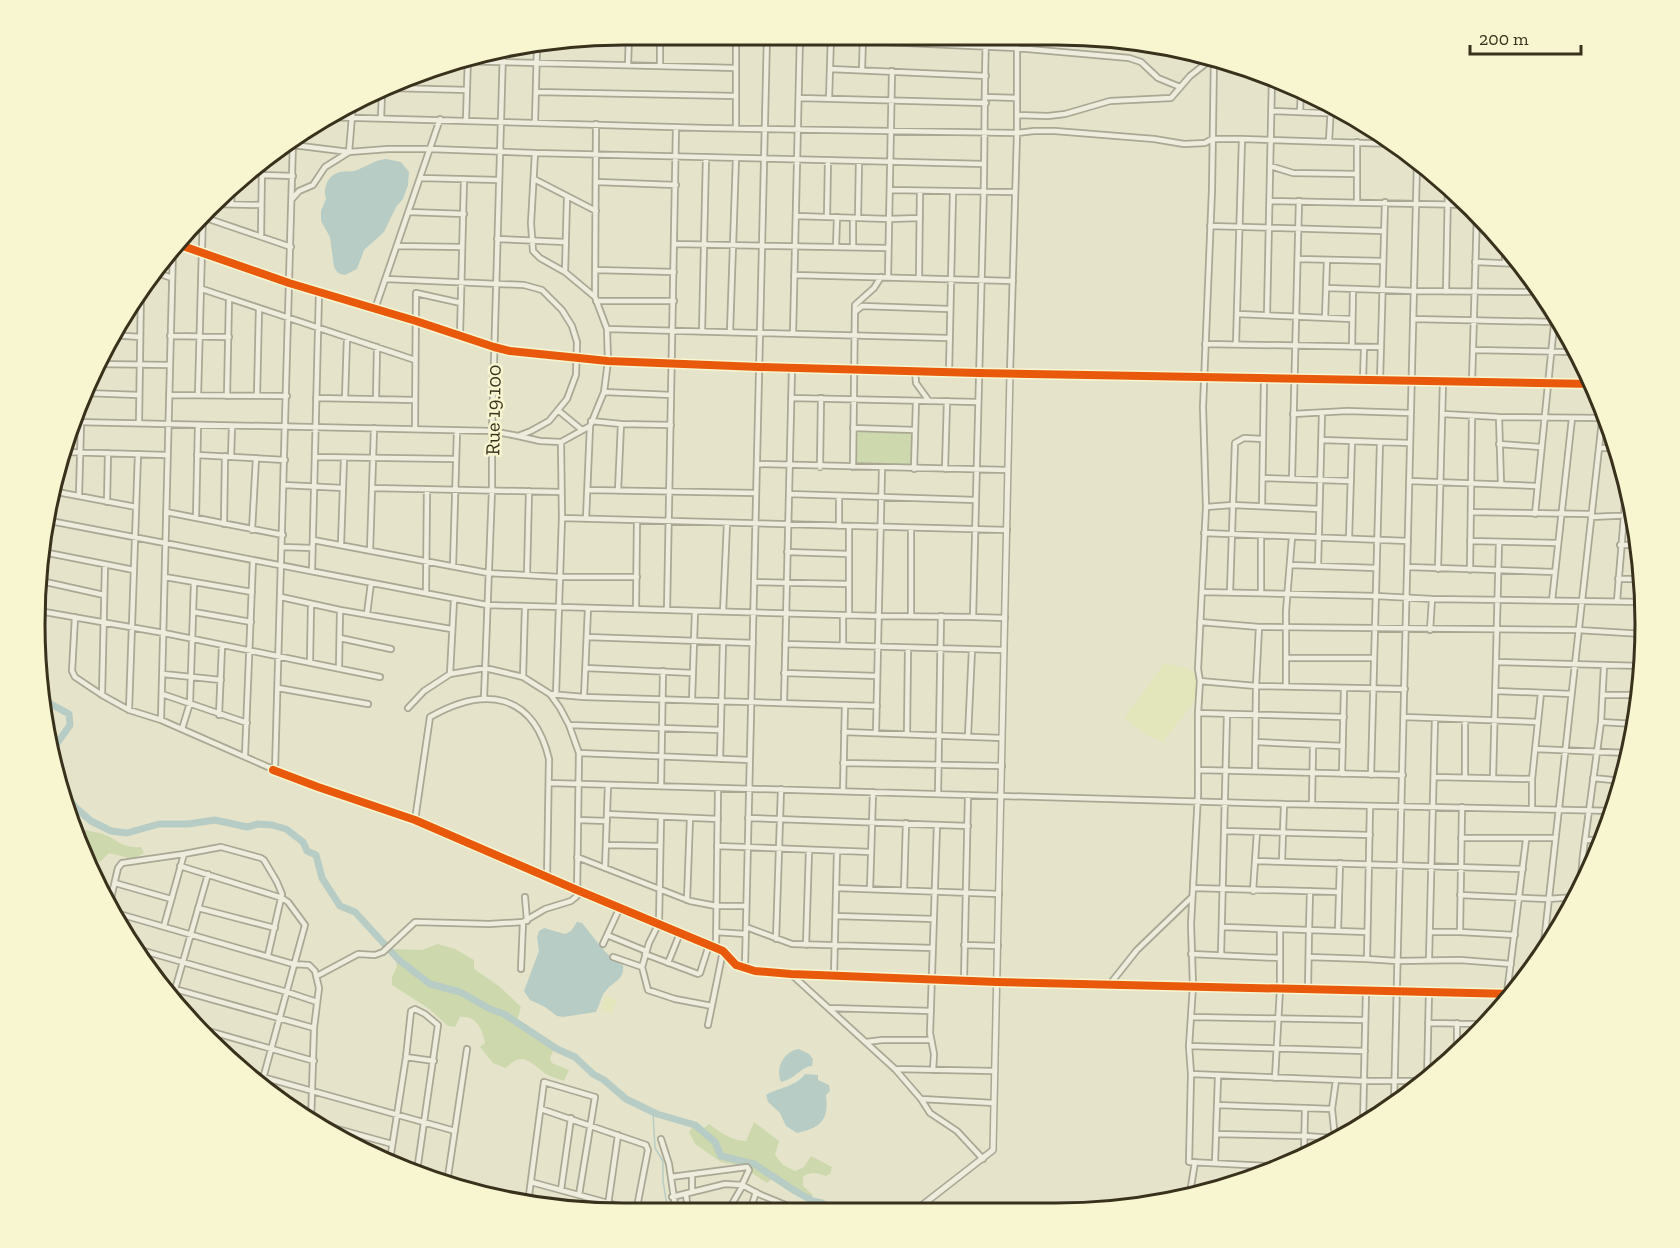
<svg xmlns="http://www.w3.org/2000/svg" width="1680" height="1248" font-family="'Zilla Slab',serif">
<style>
.farmland{fill:#e3e5ba}
.green{fill:#cdd8ad}
.water{fill:#b7ccc4}
.lines{fill:none;stroke-linecap:round;stroke-linejoin:round}
.stream{stroke:#b7ccc4;stroke-width:1.5}
.river{stroke:#b7ccc4;stroke-width:7}
.minor-casing{stroke:#aaa895;stroke-width:8}
.tertiary-casing{stroke:#aaa895;stroke-width:8}
.minor{stroke:#edecdd;stroke-width:4.5}
.tertiary{stroke:#edecdd;stroke-width:5}
.cycleway-casing{stroke:#f7f6d0;stroke-width:11}
.cycleway{stroke:#e8590c;stroke-width:8}
.labels{text-anchor:middle;dominant-baseline:central;stroke-width:5;stroke-linejoin:round;paint-order:stroke}
.street-label{font-size:20px;fill:#39311c;stroke:#f7f6d0}
.rim{fill:none;stroke:#39311c;stroke-width:3}
</style>
<rect width="100%" height="100%" fill="#e5e4cb"/>
<!-- farmland -->
<path class="farmland" d="M1164,664l11,1 4,3 4,-2 15,9 -1,23 -34,44 -17,-7 -22,-17z
M605,996l12,4 -5,14 -11,-4z"/>
<!-- green -->
<path class="green" d="M859,432l52,1 2,2 -1,31 -56,-3 1,-29z
M86,830c7,2 18,3 24,7 11,7 17,11 31,10l3,6 -11,6 -24,-6 -9,9 -19,-9 3,-11 -5,-3 1,-6z
M438,944l17,5 19,11v9l25,17 22,21 -5,17 38,25 -4,9 2,5 17,7 -5,11c-5,-2 -13,-4 -18,-7 -14,-10 -23,-24 -40,-6l-13,-5 -13,-16 5,-4c-2,-13 -9,-28 -25,-26l-5,10 -7,-1 -20,-18 -36,-23v-8l5,-10 -2,-18 27,1z
M754,1122l25,19 -4,14 8,10 12,6 9,-4 7,-11 21,11 -2,7 -5,2c-8,-3 -15,-5 -22,1v9l10,9 -3,3 -28,-17 -10,-2 -5,4 -26,-17 -20,-4 -26,-18 -6,-12 4,-5 7,4 9,-7c11,8 23,17 37,17z"/>
<!-- water -->
<path class="water" d="M386,159l15,3 8,10 -1,13 -5,14 -7,8 -12,25 -20,18 -7,19 -12,6 -7,-2 -4,-6 -4,-30 -9,-16v-10l5,-12c-4,-11 2,-24 14,-27 5,-1 10,0 14,-1 12,-4 20,-11 32,-12z
M577,922l5,1c12,14 24,34 41,42 2,16 -11,16 -19,28 -3,5 -5,13 -8,19l-33,5 -6,-1 -12,-9 -15,-7 -6,-9 15,-40 -2,-14 2,-6 5,-3 21,6 6,-3z
M799,1049l10,5 4,5 -1,7c-11,1 -17,13 -31,16 -6,-14 3,-31 18,-33z
M805,1074l13,1v5l11,5 1,6 -4,4c3,25 -5,33 -29,38l-11,-7 -6,-13 -12,-11 -2,-7c13,-8 30,-8 39,-21z"/>
<g class="lines">
<!-- stream -->
<path class="stream" d="M653,1112l2,36 8,13v20l5,31"/>
<!-- river -->
<path class="river" d="M40,698l29,16 1,11 -14,20 -1,10 15,45 6,8 15,13 20,10 16,2 32,-9h29l27,-4 32,7 11,-3 14,1 14,4 17,13 4,9 9,4 6,23 18,28 15,6 44,48 31,24 30,8 30,17 14,5 53,35 18,8 18,17 11,6 22,19 31,15 38,11 20,17 6,14 33,8 41,27 18,10 9,2 11,7"/>
<!-- minor casing -->
<g class="minor-casing">
<path id="minor" d="M986,35c-2,62 -1,125 -3,187 -4,131 -7,263 -10,395l32,1
M660,37l107,3
M736,39v89
M863,41l153,7 113,10 12,4 17,16 22,9
M956,44v-9
M1214,56l-2,134 -9,217 3,100 -8,162 2,12 -2,32v81l-7,130 2,62 -4,60 2,28 -2,88 96,5
M455,61l281,7
M628,65l1,-30
M660,66v-30
M830,69l156,7
M862,70l1,-35
M391,88l76,2
M536,92l200,4
M986,97l31,1
M799,98l187,5
M829,99l2,-64
M1273,111l73,3
M1300,112l1,-22
M1017,115l31,1 17,-2 45,-13 61,-3 19,-22 24,-19
M324,117l381,11 312,5 17,-2h21l99,8 30,5 21,-1 7,-4h30l153,5
M381,118l1,-26
M466,120l2,-64
M535,122l2,-76
M1329,141l2,-35
M293,145l56,7 39,-3h42l105,4 449,11
M535,153l-4,70 2,28 7,7 25,14 30,25
M1270,166l23,7 64,1
M262,175l31,1
M420,178l79,2
M534,179l62,32
M597,182l79,3
M890,190l124,2
M293,198l6,-7 14,-6 12,-18 24,-15 4,-48
M1270,201l201,4
M1357,201v-59
M212,204l49,1
M231,204l1,-16
M409,212l55,2
M796,216l93,3 31,-1
M203,217l88,30
M827,217l1,-57
M858,218l1,-57
M1210,226l174,5
M261,236l1,-71
M497,239l68,3
M675,244l213,4
M397,246l65,1
M836,247l1,-30
M853,247v-29
M1298,259l85,2
M1475,262l47,2
M1505,263v-19
M596,270l78,2
M154,272l18,6
M565,272l2,-75
M794,275l219,6
M888,277l4,-206
M919,278l1,-87
M1327,288l87,3 127,1
M202,289l213,71
M1446,292l2,-105
M596,301h78
M130,303l10,1
M375,309l65,-190
M855,312l7,-6 87,3
M1238,314l114,5
M1267,315l5,-239
M1325,318l2,-58
M1413,319l141,3
M607,329l341,9
M702,332l4,-175
M730,332l6,-174
M793,334l7,-299
M112,335l28,2
M460,335l4,-156
M170,336l59,1
M1205,344l176,3
M1236,344l6,-205
M1352,347l1,-58
M1473,350l105,2
M95,364l75,1
M915,371l1,12 13,18
M949,372l4,-180
M1010,373l7,-240v-97
M1363,380l1,-33
M1380,381l5,-179
M1472,382l5,-171
M604,392l67,3
M85,393l54,2
M169,395l118,1
M198,395l5,-183
M227,396l2,-98
M257,396l2,-88
M316,398l99,2
M345,398l2,-60
M791,398l186,4
M376,399l1,-52
M559,411l23,19
M1293,414l54,-3 64,2
M1443,414l56,3 106,1
M1499,417l2,67
M591,421l30,3 50,1
M75,422l417,9 26,5 13,-5 18,-10 18,-22 9,-24 1,-33 -5,-16 -10,-16 -20,-20 -18,-5 -138,-6
M139,423l2,-135
M853,428l62,2
M415,429l1,-136 45,10
M518,436l22,5 21,1 29,-16
M1322,440l88,3
M1499,444l41,3
M1599,448h18
M65,452l102,3
M197,455l88,5
M231,457l1,-31
M315,457l141,2
M757,464l251,6
M820,467l1,-69
M853,467l2,-162 19,-17 7,-11
M914,469l2,-68
M945,469l2,-68
M1263,478l88,3
M1292,478l7,-277
M1410,481l126,5
M284,485l59,3
M373,488l188,4
M588,490l168,3
M52,491l84,16
M618,491l3,-67
M789,494l187,6
M79,496l2,-74
M839,496v30
M107,502l1,-49
M1262,506l2,-127
M1206,507l26,-2 87,4
M166,512l117,23
M1471,512l120,2
M1535,514l20,-199
M1591,517l42,-2
M196,518l2,-93
M562,518l445,12
M586,519l4,-93 14,-34 4,-31 -1,-32 -12,-32 1,-173
M45,520l442,85 392,11 94,1
M224,524l1,-68
M252,530l4,-72
M1204,533l204,8
M1349,538l3,-96
M313,540l175,33 72,4h77
M1470,541l88,2
M341,544l3,-86
M1620,545h18
M283,547l29,1
M370,551l4,-123
M43,552l91,18
M787,552l62,2
M1291,565l85,3
M453,566l4,-135
M1318,566l4,-153
M1408,567l147,5
M1438,569l5,-187
M1470,570l2,-154
M312,571l7,-279
M527,575l2,-84
M165,577l87,15
M1618,579h25
M41,581l63,14
M754,582l95,2
M1202,592l174,4 56,3 212,3
M1230,592l5,-149 9,-5 19,1
M426,593l1,-104
M1261,593v-57
M281,597l59,13 111,19
M1552,601l20,-183
M1617,601l10,-122
M636,609l1,-89
M667,610l9,-483
M39,611l125,22 216,44
M194,612l57,10
M723,612l4,-89
M367,614l4,-31
M849,615v-89
M911,616v-88
M75,617l-3,54 3,6 27,18 27,15 32,10 114,50 18,-629
M1200,622l59,5 319,3 65,4
M1430,630l2,-31
M587,637l166,6
M340,638l51,11
M785,644l219,6
M843,645v-30
M1287,658h87
M310,662l1,-58
M1496,662l146,4
M339,668l1,-58
M586,668l107,5
M784,673l93,3
M163,674l58,6
M450,674l4,-75
M523,677l2,-70
M1200,681l56,5 149,3
M1286,686v-75l6,-74
M278,688l90,16
M1496,691l75,3
M162,694l85,29
M550,694l34,3 293,9
M556,694l6,-176 -1,-76
M102,695l3,-130
M1603,695h38
M584,697l4,-89
M484,698l8,-208v-59l11,-381
M692,700l3,-89
M784,703l8,-335
M129,710l9,-256
M1198,713l146,4
M219,715l3,-69
M1404,717l134,5
M161,720l12,-471
M1601,722l34,2
M569,725l152,5
M182,729l8,-26 4,-120
M844,732l158,6
M876,733l6,-265
M907,734l1,-86
M968,736l4,-87
M1256,742l87,4
M1535,749l93,4
M579,753l171,7
M245,755l8,-195
M720,759l3,-117
M843,763l159,3
M273,770l45,17 97,33 162,70 139,58 7,3 13,14 19,6 36,3 206,8 516,12
M1198,770l205,5
M1255,771l1,-85 3,-59
M1342,774l2,-85
M1371,775l9,-333
M1434,777l98,2
M1465,777v-57
M1493,777l6,-235
M1593,778l29,3
M549,783l735,21 331,7
M661,786l2,-115
M843,791l2,-86
M938,794l3,-178
M1312,803l1,-57
M1370,806l-3,153 30,2 63,-1 51,4
M1532,809v-30l9,-86
M607,814l111,5
M661,817l-2,106 -10,20 -7,24 6,23 27,9 37,7
M748,818l220,8
M415,820l15,-103c54,-31 103,-25 119,42l-2,119
M578,820l29,1
M1224,831l146,4
M1461,838h94
M1585,840h17
M607,845l53,1
M717,846l154,6
M577,857l113,44 26,5h30
M1255,861l2,-29
M1282,861l2,-57
M180,866l102,32 6,4 17,23 -44,161
M605,868l3,-83
M115,883l56,16
M836,888l163,6
M1193,888l146,4
M1580,888l3,-33 18,-133 3,-56
M870,889l3,-97
M904,890l2,-67
M1253,891l2,-30 268,8
M1460,895l88,4 28,-2
M525,897l2,24
M687,900l3,-82
M110,902l8,-34 4,-5 62,-9
M198,908l77,20
M116,913l177,51 16,1 6,6 4,17 -5,40 -3,94
M836,916l98,3
M164,926l20,-72 37,-7 40,11 3,2 13,22 5,12 -14,61
M746,927l46,17 141,4
M1223,927l86,3 1,-39
M1338,930l2,-67
M716,932l29,2
M1430,932h30l55,3
M1460,932l2,-125
M607,935l39,16
M776,939l5,-150
M603,944l17,-37
M806,945l3,-95
M964,945l34,1
M716,948l2,-160
M137,949l150,43 30,10
M1543,952l60,-540
M645,954l53,20 2,-1 9,-28
M1191,954l89,4
M1221,954l6,-240
M613,957l29,10
M1309,957l58,2
M1429,959l6,-240
M668,963l12,-30
M745,967l22,-932
M521,969l2,-47
M791,974l104,95 26,30 9,14 27,18 26,28
M317,976l41,-22 17,1 8,-3 32,-30 74,2 34,-2 22,-13 26,-8 6,-5 2,-143 -10,-28 -9,-17 -10,-14 -27,-17 -38,-9 -35,6 -26,17 -16,17
M834,976l3,-125
M964,980l4,-185
M157,984l157,44
M1110,984l27,-34 55,-53
M1308,989l1,-59 58,2
M1507,993l19,-153
M172,1000l36,-126
M829,1008l102,3
M1192,1017l173,3
M1428,1023l60,1
M1457,1023v29
M708,1025l15,-74
M198,1028l116,33
M866,1042l16,-2h49
M1189,1046l176,5
M406,1057l28,4
M895,1069l99,2
M933,1070l1,-16 -4,-21 7,-208
M241,1071l214,60
M1191,1074l173,7h62
M1275,1078l5,-89v-60
M1427,1080l2,-88
M921,1099l73,4
M1394,1104l23,-942
M1217,1105l115,4 4,-29
M541,1109l105,36 2,5 -12,62
M1332,1109l2,20 3,7
M1363,1121l3,-130
M312,1122l80,22
M1216,1134l89,2 29,2
M661,1139l8,25 7,48
M1304,1156l1,-48
M390,1160l16,-103 5,-46 4,-2 10,5 13,11 -21,146
M1215,1163l3,-86
M692,1175v16
M671,1177l76,-10 2,3 -7,15
M531,1182l110,30
M447,1183l20,-134
M561,1190l10,-72
M1190,1193l5,-31
M686,1195l2,16
M672,1197l53,-13 17,1 19,10 39,16
M528,1203l16,-121 51,15 -16,98
M728,1211l15,-26
M750,1211l6,-19
M771,1211l5,-10
M607,1212l11,-77"/>
</g>
<!-- tertiary casing -->
<g class="tertiary-casing">
<path id="tertiary" d="M177,244l112,39 127,38 78,26 16,4 98,10 151,6 219,6 615,11
M916,1210l77,-60 17,-777"/>
</g>
<!-- minor -->
<use href="#minor" class="minor"/>
<!-- tertiary -->
<use href="#tertiary" class="tertiary"/>
<!-- cycleway casing -->
<g class="cycleway-casing">
<path id="cycleway" d="M177,244l112,39 127,38 78,26 16,4 98,10 151,6 219,6 615,11
M273,770l45,17 97,33 162,70 139,58 7,3 13,14 19,6 36,3 206,8 516,12"/>
</g>
<!-- cycleway -->
<use href="#cycleway" class="cycleway"/>
</g>
<g class="labels">
<!-- street labels -->
<g class="street-label">
<text transform="translate(493 410) rotate(-89)">Rue 19.100</text>
</g>
</g>
<!-- crop -->
<path d="M0 0H1680V1248H0ZM624 45H1056A579 579 0 0 1 1635 624V624A579 579 0 0 1 1056 1203H624A579 579 0 0 1 45 624V624A579 579 0 0 1 624 45Z" fill="#f7f6d0" fill-rule="evenodd"/>
<path class="rim" d="M624 45H1056A579 579 0 0 1 1635 624V624A579 579 0 0 1 1056 1203H624A579 579 0 0 1 45 624V624A579 579 0 0 1 624 45Z"/>
<!-- scale -->
<path d="M1470 45v9h111v-9" fill="none" stroke="#39311c" stroke-width="3"/>
<text x="1479" y="45" font-size="18" fill="#39311c" stroke="#f7f6d0" stroke-width="4.5" paint-order="stroke">200 m</text>
</svg>
